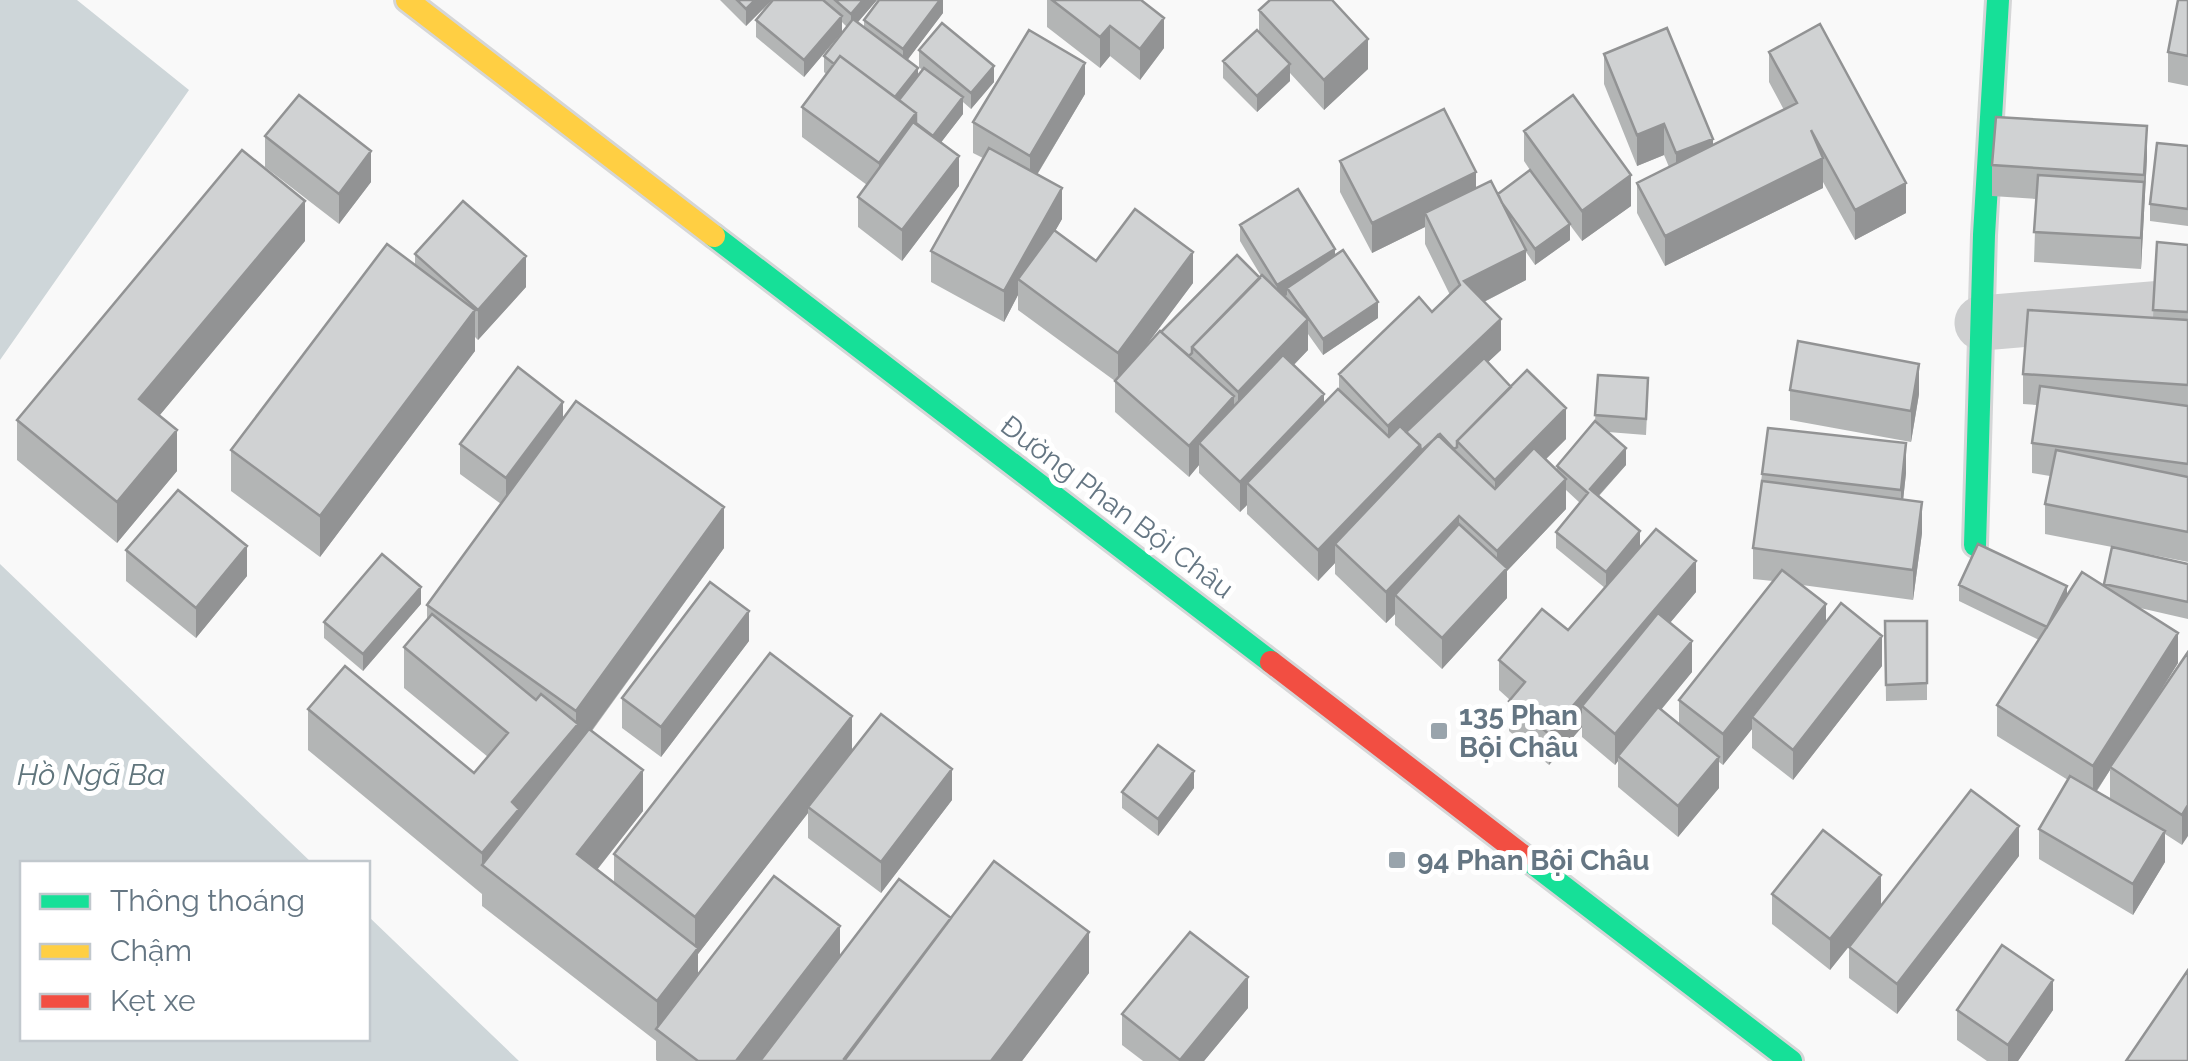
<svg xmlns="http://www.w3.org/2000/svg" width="2188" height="1061" font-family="Raleway,sans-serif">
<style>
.water{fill:#ced6d9}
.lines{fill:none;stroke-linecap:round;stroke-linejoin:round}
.fast-casing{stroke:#d5d6d7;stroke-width:28}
.slow-casing{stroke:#d5d6d7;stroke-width:28}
.jam-casing{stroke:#d5d6d7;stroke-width:28}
.street{stroke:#cecfd0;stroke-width:55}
.fast{stroke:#16e098;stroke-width:22}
.slow{stroke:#ffcf43;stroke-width:22}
.jam{stroke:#f24e42;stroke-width:22}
.wall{fill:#b3b5b5;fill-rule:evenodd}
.shaded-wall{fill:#929394}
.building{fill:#d0d2d3;stroke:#929394;stroke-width:2.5}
.poi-dot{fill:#99a4ac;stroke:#fff;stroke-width:4}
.labels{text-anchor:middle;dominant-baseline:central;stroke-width:10;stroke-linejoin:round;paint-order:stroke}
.street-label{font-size:28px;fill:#657683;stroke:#fff}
.poi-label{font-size:28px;font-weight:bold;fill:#657683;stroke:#fff;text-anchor:start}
.water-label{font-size:30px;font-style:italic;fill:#60757c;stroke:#fff}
</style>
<rect width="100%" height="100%" fill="#f9f9f9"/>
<!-- water -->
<path class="water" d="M0,0h77l112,90 -189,270z
M0,564l312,299 -290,1v174h346v-122l151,145h-519z"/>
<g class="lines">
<!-- fast casing -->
<g class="fast-casing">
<path id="fast" d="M714,236l557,426
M1975,545l9,-310 14,-235
M1522,855l269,206"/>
</g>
<!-- slow casing -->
<g class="slow-casing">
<path id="slow" d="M407,0l307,236"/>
</g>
<!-- jam casing -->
<g class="jam-casing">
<path id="jam" d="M1271,662l251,193"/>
</g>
<!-- street -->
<path class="street" d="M1982,323l206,-17"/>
<!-- fast -->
<use href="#fast" class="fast"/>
<!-- slow -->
<use href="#slow" class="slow"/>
<!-- jam -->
<use href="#jam" class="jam"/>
</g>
<!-- wall -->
<path class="wall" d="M720,0h52l-26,26z
M773,0h104l-19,22 6,5v-7l79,-20v13l-36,47 11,16 4,-6 -3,-3v-17l75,32 -23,27 -8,-7v12l-22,28 18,44 -57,75 -44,-34v-30l9,-12 -65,-48v-30l24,-33 -2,-2v-16l23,-29 -5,-5v10l-38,45 -48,-40v-17z
M1047,0h94l23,48 -24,32 -30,-24 -10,12 -53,-41z
M2188,0v86l-20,-4v-30z
M1259,10l109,59 -44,41 -34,-37v8l-33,31 -34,-34v-17l36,-29z
M1769,52l137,161 -51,27 -32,-58v6l-158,78 -28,-53v-30l32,-16 -5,-12 -27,11 -33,-82v-30l109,91 71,-35 -15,-28z
M1085,94l-48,81 25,44 -7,12 41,30 97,22 -51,68 19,-19 100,-56 -21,-35v-16l95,31 43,62 -55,37 -15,-21v16l-14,15 30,38 15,-13v-16l93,-62 18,-17 -25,-51v-17l-53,26 -32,-61v-31l158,33 32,-24 -6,-9v-30l107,75 -49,35 -12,-16v15l-35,25 -9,-13v28l-42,22 17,48 -13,12 23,25 55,52 -20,20 11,12v-5l38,-45 3,-46 50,19 -2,41 -38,-3 18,33 -27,31 41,51 56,45 -26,31 22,49 -31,38 18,15v-25l94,-119 -20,-2v-31l9,-74 144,-1 -3,27 19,33 -9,67 -111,-15 24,37 56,44 -89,114 -41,-32v-19l-29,36 -4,-3v26l-41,49 -60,-50v-26l-3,4 -33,-28v-10l-33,38 -40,-34 1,-31 -11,-10v-30l69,-30 37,-42 -49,-40v-16l24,-29 -14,-13v19l-59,62v27l-65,71 -47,-44v-11l-9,9 -51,-49v-11l-17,18 -71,-67v-9l-7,7 -41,-39v-8l-10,12 -74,-65v-31l-97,-71v-15l-14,27 -73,-40v-31l52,-93 -10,-5v-31z
M265,136l106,46 -32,42 -74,-57z
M2188,146v80l-38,-5v-17z
M2147,157l-6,112 -107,-7 2,-63 -44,-3v-31z
M305,241l-146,175 18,55 -60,72 -100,-83v-40z
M2157,242l31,3v317l-55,-11 55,13v55l-48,-11 38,55 -32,52 42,-63 -6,193 -17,-11v28l-32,53 -94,-56v-30l29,-49 -71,-44v-31l42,-65 -80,-39v-16l108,10 37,-9 8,-39 -67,-13v-30l5,-28 -18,-3v-30l5,-38 -14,-1v-30l130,-56zM2110,770v28l18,12 -31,-19z
M415,254l111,33 -48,53 -3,-3v14l-155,206 -89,-66v-41l184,-185z
M1790,390l129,4 -8,48 -121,-22z
M563,418l161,130 -132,183 51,80 -46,59 17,13v-29l238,-104 100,50 -71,93 -73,-55v-25l-110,141v21l142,-19 111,-38 138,55 -67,88h-365l-1,-1v-19l-174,-135v-12l-174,-144v-41l166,64 14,-16 -84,-69v-41l23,-27v-15l74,-101 -41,-30v-30z
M126,550l121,26 -51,62 -70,-57z
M421,604l-58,67 -39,-33v-16z
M1885,621h42v79l-41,1z
M749,641l-88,116 -39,-29v-30z
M1194,788l-36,48 -36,-28v-16z
M2019,856l-122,158 -48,-36v-31l15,-19 -34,42 -58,-46v-30l109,11z
M1248,1008l-44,53h-61l-21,-16v-31z
M1957,1010h96l-35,51h-31l-30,-21z"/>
<!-- shaded-wall -->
<path class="shaded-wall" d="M755,0h17l-26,26v-17z
M863,0h14l-26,30v-16z
M940,0h3v13l-40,53v-17z
M842,16v16l-38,45v-17z
M1164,18v30l-24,32v-31z
M1110,26v30l-10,12v-31z
M1368,39v30l-44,41v-30z
M1085,63v31l-55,92v-30z
M1290,64v17l-33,31v-16z
M994,66v16l-23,27v-16z
M918,68v16l-19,25 -11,-3z
M963,97v17l-30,39v-17z
M916,113v31l-37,50v-31z
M1664,124v31l-27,11v-31z
M2147,126v31l-6,112v-31z
M1713,139v31l-37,14v-31z
M371,151v31l-32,42v-30z
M959,156v30l-57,75v-31z
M1823,158v30l-158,78v-30z
M1476,172v30l-51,11v14l-53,26v-30z
M1631,175v31l-49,35v-30z
M1906,183v30l-51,27v-30z
M1062,188v31l-37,65 -7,-5v16l-14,27v-31z
M305,201v40l-166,199v-41z
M1570,224v16l-35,25v-16z
M1335,249v16l-48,23v7l-10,6v-16z
M1526,250v30l-62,32v-31z
M1193,252v31l-75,100v-30z
M526,256v31l-48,53v-30z
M1378,302v16l-55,37v-16z
M475,310v41l-155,206v-41z
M1308,319v31l-70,72v-30z
M1501,319v31l-113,106v-30z
M1919,364v30l-8,48v-31z
M1324,394v31l-77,58v22l-7,7v-30z
M1234,396v31l-35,16v22l-10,12v-31z
M563,402v30l-57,76v-30z
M1566,408v31l-71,71v-30z
M177,430v41l-60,72v-41z
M1906,443v30l-5,47v-30z
M1420,445v31l-85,68v19l-17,18v-31z
M1626,448v17l-36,40v-16z
M1566,479v30l-59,62v27l-65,71v-31l55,-59v-28z
M1922,502v31l-9,67v-30z
M724,507v41l-146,201 -96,116v-12l30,-51 64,-75v-16z
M1459,516v30l-64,49v19l-9,9v-31z
M1640,531v16l-34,41v-16z
M247,546v30l-51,62v-30z
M1696,561v31l-104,123 -10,-9v21l-33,38v-31z
M2067,586v16l-20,25z
M421,587v17l-58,67v-17z
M1826,604v31l-74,82v12l-29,36v-31z
M749,611v30l-88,116v-30z
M2178,633v30l-66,105 -2,-1v3l-17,26v-30z
M1882,636v30l-89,114v-30z
M1692,641v31l-71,86 -3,-2v5l-3,4v-31z
M852,716v40l-44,51v6l-110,141v34l-41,42v-29l38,-49v-35z
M1719,757v31l-41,49v-31z
M952,769v31l-71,93v-31z
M643,770v41l-66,84v-41z
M1194,771v17l-36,48v-17z
M2188,805v31l-6,9v-30z
M2019,826v30l-122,158v-30z
M2165,831v31l-32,53v-31z
M1881,875v31l-51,64v-31z
M840,926v31l-80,104h-24z
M1089,932v41l-67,88h-31z
M1248,977v31l-44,53h-24z
M2053,980v30l-35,51h-10v-16z"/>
<!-- building -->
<path class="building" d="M737,0h18l-9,9z
M773,0h50l19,16 -38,44 -48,-40z
M835,0h28l-12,14z
M879,0h61l-37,49 -39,-29z
M1052,0h89l23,18 -24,31 -30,-23 -10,11z
M1270,0h62l36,39 -44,41 -65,-70z
M2178,0h10v56l-20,-4z
M853,19l65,49 -23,29 -55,-41 -6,8 -10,-8z
M942,23l52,43 -23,27 -52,-43z
M1820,24l86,159 -51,27 -44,-80 12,28 -158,78 -28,-53 160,-80 -28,-51z
M1667,28l46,111 -37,14 -12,-29 -27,11 -33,-81z
M1029,30l56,33 -55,93 -57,-34z
M1257,30l33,34 -33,32 -34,-35z
M840,56l76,57 -37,50 -77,-56z
M924,68l39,29 -30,39 -17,-13v-10l-17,-13z
M299,95l72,56 -32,43 -74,-58z
M1573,95l58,80 -49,36 -58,-80z
M1444,109l32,63 -104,51 -32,-62z
M1996,117l151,9 -3,49 -152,-10z
M913,122l46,34 -57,74 -44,-33z
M2157,143l31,3v63l-38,-5z
M989,148l73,40 -58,103 -73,-40z
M242,150l63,51 -166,198 38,31 -60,72 -100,-82z
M1530,170l40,54 -35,25 -33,-46 -4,-9z
M2038,175l106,7 -3,56 -107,-6z
M1491,181l35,69 -62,31 37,38 -113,107 -49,-52 80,-77 13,15 28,-27 -35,-72z
M1298,189l37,60 -58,36 -37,-60z
M463,201l63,55 -48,54 -63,-56z
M1135,209l58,43 -75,101 -100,-74 36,-49 42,31z
M2157,242l31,3v67l-35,-2z
M387,244l88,66 -155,206 -89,-66z
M1343,250l35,52 -55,37 -36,-51z
M1237,255l23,23 -68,69v6l-3,3 -28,-24z
M1262,275l46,44 -70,73 -46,-45z
M2028,310l160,10v65l-165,-11z
M1160,331l74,65 -45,50 -74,-65z
M1798,341l121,23 -8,47 -121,-21z
M1283,355l41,39 -84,88 -41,-39z
M1484,358l27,29 -54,54v6l-3,2 -14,-15 -19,17 -1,-6 -14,-13z
M518,367l45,35 -57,76 -46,-34z
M1527,370l39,38 -71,72 -38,-39z
M1598,375l50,3 -2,41 -51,-4z
M2040,386l148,20v58l-156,-21z
M1338,389l51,48 11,-11 20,19 -102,105 -71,-67z
M576,401l148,106 -148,204 -149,-106z
M1595,421l31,27 -36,41 50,42 -34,41 -50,-40 32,-39 -31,-27z
M1768,428l138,15 -5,47 -139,-16z
M1438,435l57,54 39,-41 32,31 -69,72 -38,-35 -73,76 -51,-48z
M2056,450l132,27v55l-143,-28z
M1762,481l160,21 -9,68 -160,-22z
M178,490l69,56 -51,62 -70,-58z
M1459,524l48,44 -65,70 -47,-43z
M1656,529l40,32 -147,173 -40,-33 16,-19 -26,-22 43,-51 26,21z
M1978,544l89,42 -20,41 -88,-42z
M2112,547l76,17v38l-84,-18z
M382,554l39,33 -58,67 -39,-32z
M1782,570l44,34 -103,130 -44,-34z
M2082,572l96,61 -85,133 -96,-61z
M710,582l39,29 -88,116 -39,-29z
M1841,603l41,33 -89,114 -41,-33z
M1658,613l34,28 -77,93 -33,-28z
M432,614l104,86 5,-6 37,30 -66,78 7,7 -37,44 -174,-144 37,-43 129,107 34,-40 -104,-86z
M1885,621h42v62l-41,2z
M2188,652v153l-6,10 -72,-48z
M770,653l82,63 -157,201 -81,-63z
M1658,707l61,50 -41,49 -60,-50z
M881,714l71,55 -71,93 -73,-55z
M589,729l54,41 -66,84 121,94 -41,53 -175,-136z
M1158,745l36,26 -36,48 -36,-27z
M2070,776l95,55 -32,53 -94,-55z
M1971,790l48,36 -122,158 -48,-37z
M1823,830l58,45 -51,64 -58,-45z
M994,861l95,71 -98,129h-145l-2,-2z
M774,876l66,50 -104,135h-38l-42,-32z
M899,879l52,39 -107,143h-84z
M1190,932l58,45 -68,83 -58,-46z
M2002,945l51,35 -45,65 -51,-35z
M2188,970v91h-62z"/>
<!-- markers -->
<g class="poi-dot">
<rect x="1429" y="721" width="20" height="20" rx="5"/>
<rect x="1387" y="850" width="20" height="20" rx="5"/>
</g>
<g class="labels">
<!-- street labels -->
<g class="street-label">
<text transform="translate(1117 507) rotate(37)">Đường Phan Bội Châu</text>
</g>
<!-- poi labels -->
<g class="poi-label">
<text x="1459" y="715">135 Phan<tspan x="1459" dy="32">Bội Châu</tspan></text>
<text x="1417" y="860">94 Phan Bội Châu</text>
</g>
<!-- water labels -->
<g class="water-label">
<text x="91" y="774">Hồ Ngã Ba</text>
</g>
</g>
<!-- legend -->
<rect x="20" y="861" width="350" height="180" fill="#ffffff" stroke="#c1c8cd" stroke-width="2.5"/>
<rect x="40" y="894" width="50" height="15" fill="#16e098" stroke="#c1c8cd" stroke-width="2.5"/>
<text x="110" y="911" font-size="30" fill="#657683">Thông thoáng</text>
<rect x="40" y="944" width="50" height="15" fill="#ffcf43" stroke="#c1c8cd" stroke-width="2.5"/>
<text x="110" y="961" font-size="30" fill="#657683">Chậm</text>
<rect x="40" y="994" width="50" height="15" fill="#f24e42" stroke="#c1c8cd" stroke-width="2.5"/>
<text x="110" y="1011" font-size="30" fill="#657683">Kẹt xe</text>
</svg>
